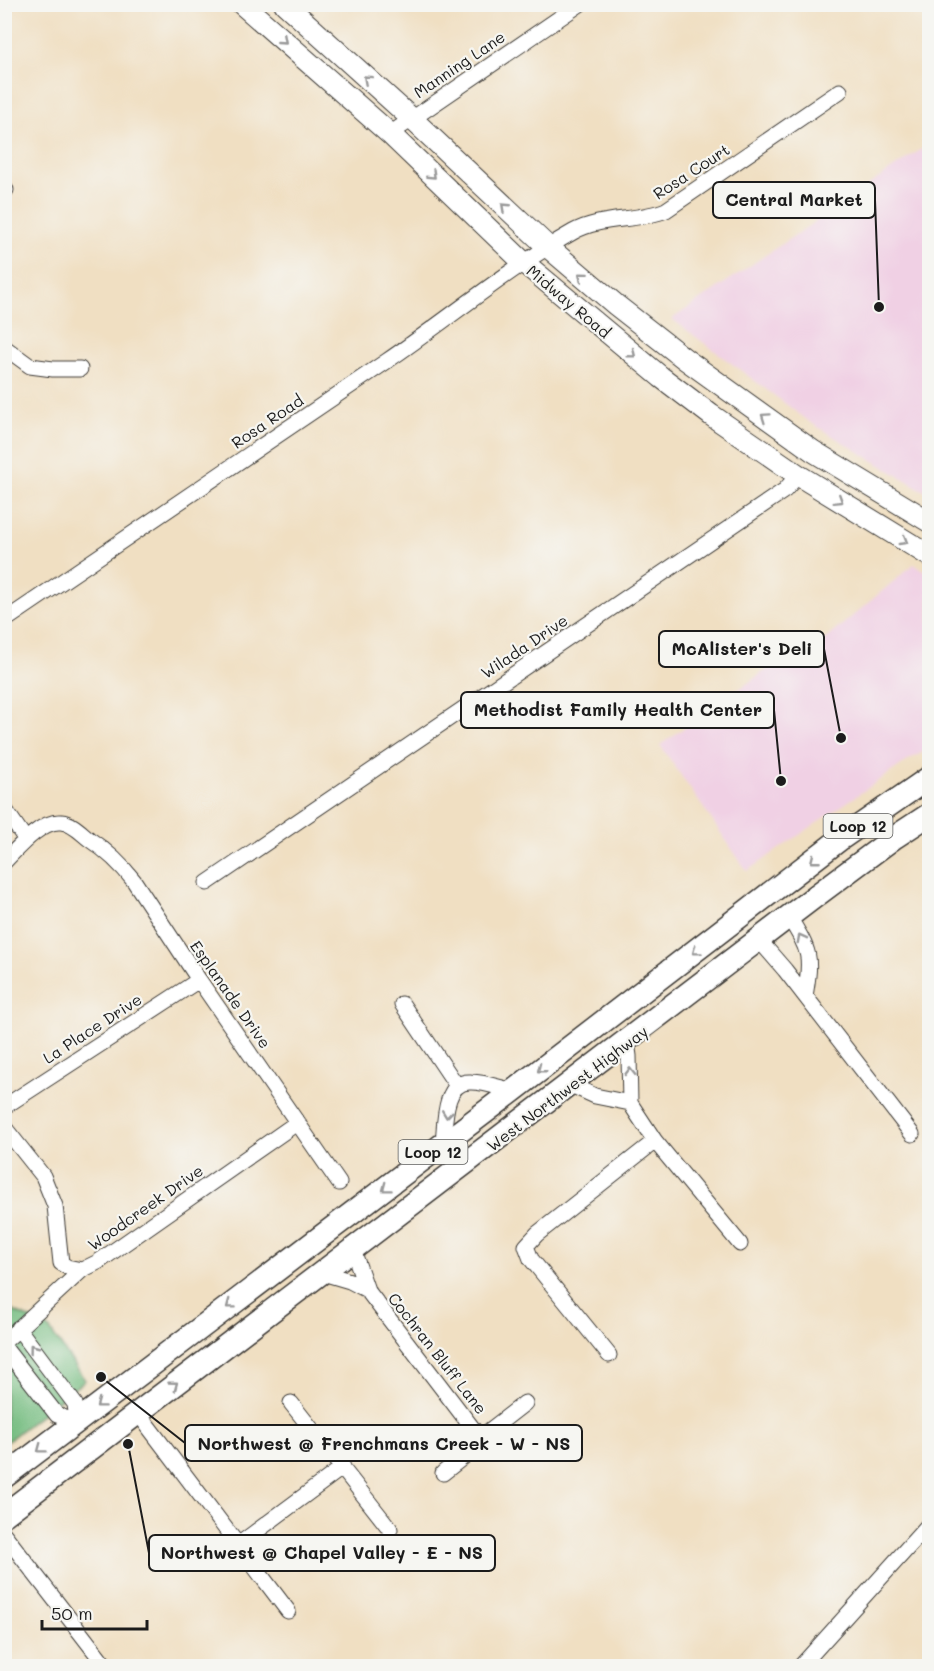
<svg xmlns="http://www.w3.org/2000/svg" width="934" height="1671" font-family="Mali,sans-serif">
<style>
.built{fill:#f0d0e4}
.forest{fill:#78be83;stroke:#4a6d50;stroke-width:1.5}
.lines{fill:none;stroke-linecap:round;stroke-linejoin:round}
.street-casing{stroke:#3c3935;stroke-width:17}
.secondary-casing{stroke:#3c3935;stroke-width:23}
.primary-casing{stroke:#3c3935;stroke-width:25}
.street{stroke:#fff;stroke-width:15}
.secondary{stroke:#fff;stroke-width:21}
.primary{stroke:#fff;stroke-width:22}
.oneway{stroke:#999}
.labels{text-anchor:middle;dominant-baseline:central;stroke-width:4.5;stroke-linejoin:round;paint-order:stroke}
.shield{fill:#f6f6f2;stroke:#5d5d5c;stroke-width:1.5}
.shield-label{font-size:15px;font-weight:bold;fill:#1c1c1c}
.street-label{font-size:16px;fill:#1c1c1c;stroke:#f6f6f2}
.leader{fill:none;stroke:#1c1c1c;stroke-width:2}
.callout-dot{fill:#1c1c1c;stroke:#f6f6f2;stroke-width:2}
.callout{fill:#f6f6f2;stroke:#1c1c1c;stroke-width:2}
.callout-label{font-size:18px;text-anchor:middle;font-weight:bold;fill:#1c1c1c}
</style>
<rect width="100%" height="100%" fill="#f6f6f2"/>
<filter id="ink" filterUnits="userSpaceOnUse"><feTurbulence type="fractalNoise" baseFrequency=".0167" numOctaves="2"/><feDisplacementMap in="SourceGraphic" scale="12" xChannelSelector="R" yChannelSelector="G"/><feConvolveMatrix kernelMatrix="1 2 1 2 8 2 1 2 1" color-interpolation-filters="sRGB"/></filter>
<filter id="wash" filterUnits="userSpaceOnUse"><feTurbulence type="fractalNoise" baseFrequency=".008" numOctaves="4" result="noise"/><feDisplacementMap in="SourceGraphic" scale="24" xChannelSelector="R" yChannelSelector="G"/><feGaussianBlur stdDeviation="1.35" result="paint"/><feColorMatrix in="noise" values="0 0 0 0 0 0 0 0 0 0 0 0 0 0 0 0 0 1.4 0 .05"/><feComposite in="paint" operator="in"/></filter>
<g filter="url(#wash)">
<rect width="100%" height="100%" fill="#f0dfc2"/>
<!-- built -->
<path class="built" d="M929,144v350l-118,-71 -139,-104z
M914,564l15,10v175l-19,10 -163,112 -87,-126 152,-107 10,4z"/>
<!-- forest -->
<path class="forest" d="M5,1307l43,20 37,53 -80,63z"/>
</g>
<g filter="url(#ink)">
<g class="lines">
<!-- street casing -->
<g class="street-casing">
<path id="street" d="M390,134l190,-130
M4,188l2,2
M4,347l26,19 23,3h27
M4,621c128,-87 256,-173 383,-260 63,-43 121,-92 186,-129 28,-16 64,-10 93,-22l174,-119
M4,808l22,32
M4,862c13,-13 37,-42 57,-40 12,1 20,11 28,17 18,12 32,25 45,42l65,99 140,203
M207,883l578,-393 13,-15
M789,917c21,35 23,38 16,79
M759,940l26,30 127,164
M402,1004l55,82
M627,1042l2,14 1,47 25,38 85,103
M571,1085l24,11 35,7
M4,1107l195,-127
M4,1127l39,49 12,30 6,57 6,4 15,3
M443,1144c2,-19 0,-64 28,-62 14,0 29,6 42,9
M353,1250l14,40 113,148 -13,16 -24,19
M323,1273l27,8 17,9
M4,1342l78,-72 16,-8 200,-140
M4,1347l53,68 20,7 -2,-18 -57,-76
M609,1355l-78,-96 -5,-13 11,-12 118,-93
M291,1403l99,126
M138,1413l150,198
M480,1438l45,-35
M4,1534l102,132
M238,1545l105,-78
M801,1666l129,-143"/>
</g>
<!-- secondary casing -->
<g class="secondary-casing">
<path id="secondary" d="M242,4l148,130 133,128 138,115 50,38 87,60 132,81
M285,4l126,114 137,129 68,58 69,54 128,92 117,71"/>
</g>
<!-- primary casing -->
<g class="primary-casing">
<path id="primary" d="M4,1477l509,-386 326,-251 91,-63
M4,1515l813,-620 78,-58 35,-23"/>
</g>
<!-- street -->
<use href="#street" class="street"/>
<!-- secondary -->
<use href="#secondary" class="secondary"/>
<!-- primary -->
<use href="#primary" class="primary"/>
</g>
<!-- one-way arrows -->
<defs><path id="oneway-chevron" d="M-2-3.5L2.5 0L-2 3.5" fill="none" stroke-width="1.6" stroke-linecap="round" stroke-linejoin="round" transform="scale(1.5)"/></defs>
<g class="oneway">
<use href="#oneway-chevron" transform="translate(283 40) rotate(41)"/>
<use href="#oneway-chevron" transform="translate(367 79) rotate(-138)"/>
<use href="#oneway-chevron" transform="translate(432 175) rotate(44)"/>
<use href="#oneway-chevron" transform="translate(505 207) rotate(-137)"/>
<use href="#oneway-chevron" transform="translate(582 276) rotate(-140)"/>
<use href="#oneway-chevron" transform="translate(632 354) rotate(39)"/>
<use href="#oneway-chevron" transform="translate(765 417) rotate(-145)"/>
<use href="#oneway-chevron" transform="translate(839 500) rotate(32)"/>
<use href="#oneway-chevron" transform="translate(904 541) rotate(31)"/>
<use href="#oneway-chevron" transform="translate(814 860) rotate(142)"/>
<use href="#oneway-chevron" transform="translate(801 938) rotate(-118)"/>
<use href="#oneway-chevron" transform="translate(696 951) rotate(143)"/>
<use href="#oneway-chevron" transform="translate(541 1069) rotate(142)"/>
<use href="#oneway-chevron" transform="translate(630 1072) rotate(-91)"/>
<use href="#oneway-chevron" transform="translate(447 1114) rotate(97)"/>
<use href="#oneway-chevron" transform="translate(386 1188) rotate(143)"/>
<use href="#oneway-chevron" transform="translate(230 1305) rotate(143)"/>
<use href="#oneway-chevron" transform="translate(33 1348) rotate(-127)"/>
<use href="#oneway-chevron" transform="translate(174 1385) rotate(-37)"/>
<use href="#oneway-chevron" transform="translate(100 1404) rotate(143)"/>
<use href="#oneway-chevron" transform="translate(41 1449) rotate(143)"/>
</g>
</g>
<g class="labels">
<!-- shield labels -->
<g class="shield">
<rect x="823.5" y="814" width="69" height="24" rx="4.5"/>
<rect x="398.5" y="1140" width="69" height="24" rx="4.5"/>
</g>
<g class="shield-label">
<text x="858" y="826">Loop 12</text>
<text x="433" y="1152">Loop 12</text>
</g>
<!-- street labels -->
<g class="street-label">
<text transform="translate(459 64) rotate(-34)">Manning Lane</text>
<text transform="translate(691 171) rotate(-33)">Rosa Court</text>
<text transform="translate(569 301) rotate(40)">Midway Road</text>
<text transform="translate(267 421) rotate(-34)">Rosa Road</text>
<text transform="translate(524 646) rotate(-34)">Wilada Drive</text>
<text transform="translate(231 994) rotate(55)">Esplanade Drive</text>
<text transform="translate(92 1028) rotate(-33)">La Place Drive</text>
<text transform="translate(567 1088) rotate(-37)">West Northwest Highway</text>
<text transform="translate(145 1207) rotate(-35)">Woodcreek Drive</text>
<text transform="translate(438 1353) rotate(52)">Cochran Bluff Lane</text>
</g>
</g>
<!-- callouts -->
<path class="leader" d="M879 307L875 200M841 738L824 649M781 781L774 710M101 1377L185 1443M128 1444L149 1553"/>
<g class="callout-dot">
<circle cx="879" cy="307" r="6"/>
<circle cx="841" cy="738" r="6"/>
<circle cx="781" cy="781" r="6"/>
<circle cx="101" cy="1377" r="6"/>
<circle cx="128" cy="1444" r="6"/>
</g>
<g class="callout">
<rect x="713" y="182" width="162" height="36" rx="6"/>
<rect x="659" y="631" width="165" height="36" rx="6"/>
<rect x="461" y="692" width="313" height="36" rx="6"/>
<rect x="185" y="1425" width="397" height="36" rx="6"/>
<rect x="149" y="1535" width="346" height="36" rx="6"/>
</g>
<g class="callout-label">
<text x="794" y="206">Central Market</text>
<text x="742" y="655">McAlister's Deli</text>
<text x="618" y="716">Methodist Family Health Center</text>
<text x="384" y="1450">Northwest @ Frenchmans Creek - W - NS</text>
<text x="322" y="1559">Northwest @ Chapel Valley - E - NS</text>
</g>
<!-- margin -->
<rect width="934" height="1671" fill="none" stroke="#f6f6f2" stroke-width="24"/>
<!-- scale -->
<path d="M42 1620v9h105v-9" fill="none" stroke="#1c1c1c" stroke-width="3"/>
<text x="51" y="1620" font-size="18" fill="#1c1c1c" stroke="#f6f6f2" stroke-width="4.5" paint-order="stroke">50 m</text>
</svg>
